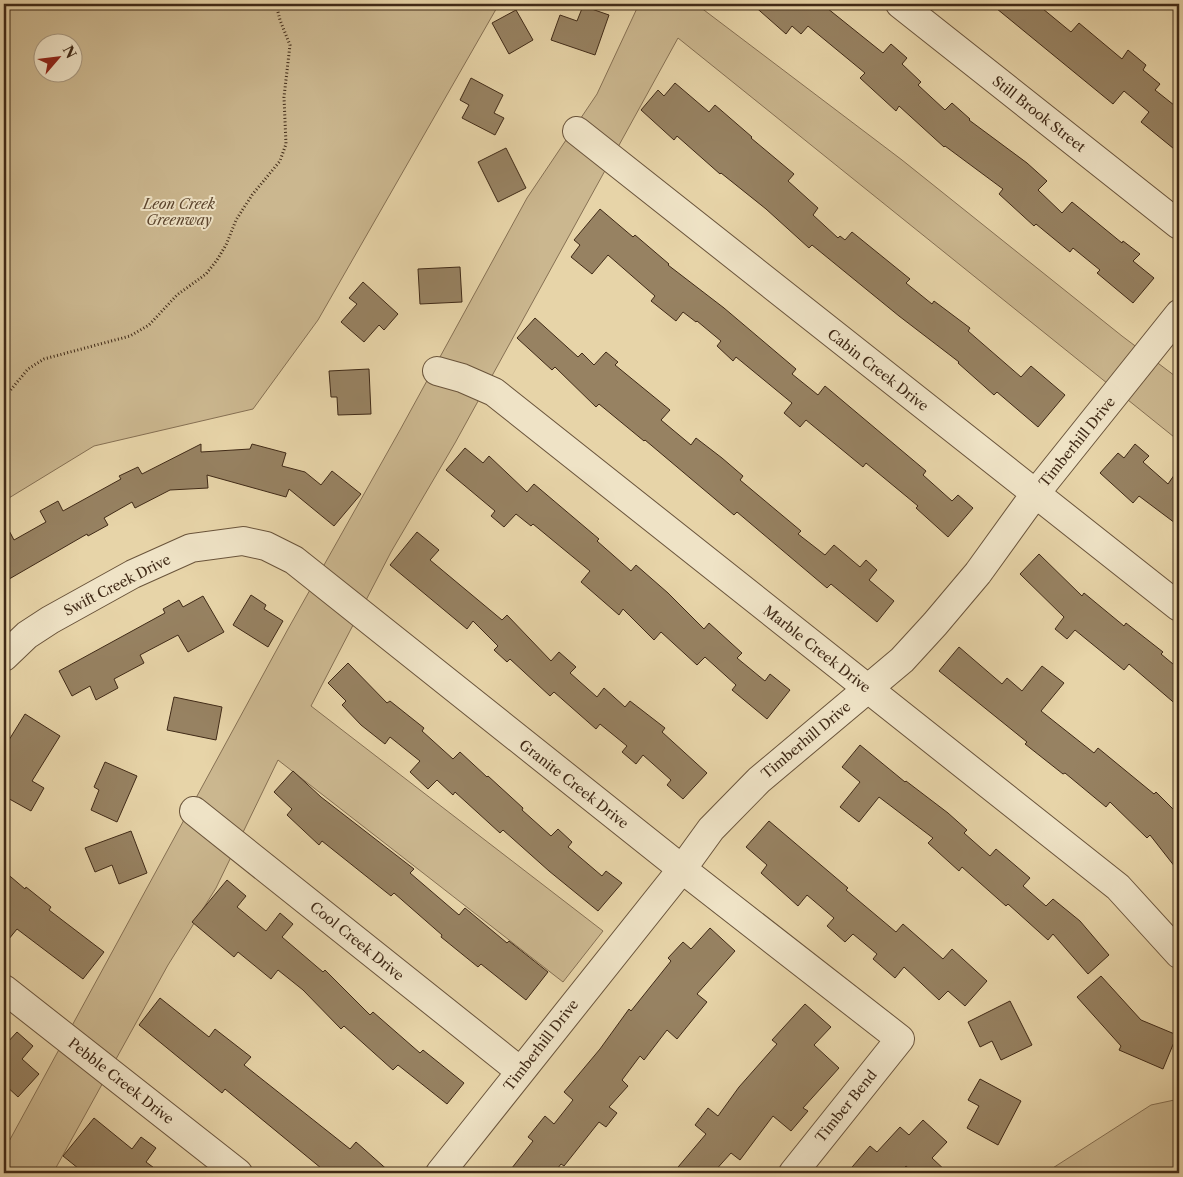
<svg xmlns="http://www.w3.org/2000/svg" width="1183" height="1177" font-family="'Libre Caslon Text',serif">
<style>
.green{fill:#cbb78f;stroke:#867053;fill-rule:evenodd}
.building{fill:#978262;stroke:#402a17}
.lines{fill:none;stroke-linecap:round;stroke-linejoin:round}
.minor-casing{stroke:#6a543b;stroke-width:30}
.path{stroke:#402a17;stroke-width:3;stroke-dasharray:1 2.5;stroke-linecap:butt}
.minor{stroke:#efe3c6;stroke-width:28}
.labels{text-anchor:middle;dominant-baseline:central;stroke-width:4;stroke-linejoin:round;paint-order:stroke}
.street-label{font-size:14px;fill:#402a17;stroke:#efe3c6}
.park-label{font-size:14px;font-style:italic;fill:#5c462f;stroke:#efe3c6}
</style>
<rect width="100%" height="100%" fill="#e7d4a8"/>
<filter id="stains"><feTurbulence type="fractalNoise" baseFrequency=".004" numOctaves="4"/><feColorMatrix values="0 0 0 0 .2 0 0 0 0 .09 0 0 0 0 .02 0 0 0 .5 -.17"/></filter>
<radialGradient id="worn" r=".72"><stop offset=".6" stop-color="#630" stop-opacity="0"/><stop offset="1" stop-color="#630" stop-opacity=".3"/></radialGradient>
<!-- green -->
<path class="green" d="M4,4h495l-181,316 -65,89 -159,37 -90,55zM42,42h30v30h-30z
M639,4h57l206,156 220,176 57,43v62l-501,-403 -223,405 -64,109 -80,154 292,225 -40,51 -285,-222 -62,128 -48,77 -115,208h-49v-17l5,-9 -2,-2 281,-516 112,-199 127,-232 70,-104z
M1179,1099v74h-134l106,-68z"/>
<!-- building -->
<path class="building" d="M752,4h70l61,49 8,-9 16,14 -5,6 19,18 -3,3 27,25 7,-7 18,16 -1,1 58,43 20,18 -9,9 24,23 10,-11 50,41 1,-2 17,13 -7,7 21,17 -21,25 -36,-30 3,-3 -27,-22 -3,4 -34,-28 -2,2 -35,-32 4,-5 -58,-43 -1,1 -45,-41 -3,5 -36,-33 5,-5 -57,-47 -7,8 -9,-8 -6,8z
M991,4h46l34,28 8,-9 43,36 6,-9 18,15 -3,5 17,14 -5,6 24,19v44l-38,-31 8,-10 -25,-21 -11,13z
M583,6l26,9 -14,40 -44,-15 9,-25 17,6z
M516,10l17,30 -24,14 -17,-31z
M471,78l32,17 -9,18 10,5 -9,17 -33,-17 7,-13 -9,-5z
M675,83l34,29 6,-7 37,32 -1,1 43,36 -6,7 30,27 -5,7 25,23 2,-2 5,4 7,-8 58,47 -4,4 26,21 2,-3 36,27 -2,3 53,46 10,-11 34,29 -27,32 -41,-35 -3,3 -36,-32 1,-1 -60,-46 -87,-71 -3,3 -43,-39 -45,-36 -1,1 -43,-38 -3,4 -33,-30 17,-20 6,6z
M506,148l20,40 -28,14 -20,-40z
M600,209l33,28 2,-2 34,29 -1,1 56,43 72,61 -4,5 26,21 7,-9 101,85 -3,4 29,26 6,-6 15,13 -25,29 -32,-29 2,-2 -52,-43 -3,4 -57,-47 -6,7 -16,-14 8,-10 -56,-46 -3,4 -16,-15 4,-5 -24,-20 -1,1 -13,-10 -7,9 -25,-20 4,-5 -47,-41 -16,19 -21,-17 9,-12 -6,-5z
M460,267l2,35 -42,2 -2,-35z
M363,282l35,32 -14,16 -5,-5 -15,17 -23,-20 16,-18 -8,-6z
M535,318l43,39 4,-4 12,12 12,-13 12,10 -3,3 55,45 -9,10 30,25 5,-7 26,20 21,18 -3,4 61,51 -3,3 27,21 9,-10 26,22 6,-7 11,10 -8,10 25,21 -17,21 -46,-38 -4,4 -90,-76 -3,3 -89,-75 -1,1 -45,-37 -3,3 -41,-40 -3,3 -35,-32z
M369,369l2,45 -33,1 -1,-18h-6l-2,-26z
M201,444v8l49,-3 2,-5 34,9 -4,13 23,6 16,13 11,-14 29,23 -27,32 -45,-37 -3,8 -79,-22 1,13 -38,2 -35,18 -3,-6 -28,16 4,7 -20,11 -1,-2 -83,48v-61l10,19 32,-18 -6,-11 18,-10 5,10 58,-32 -2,-3 19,-9 4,7z
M1135,444l14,12 -6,6 25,22 11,-16v58l-40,-30 -6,7 -33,-30 18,-20 6,5z
M465,448l18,15 6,-7 38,36 7,-8 65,55 -2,2 34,30 5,-6 32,28 36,36 5,-6 33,30 -5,5 28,23 5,-7 20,16 -23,29 -35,-29 4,-5 -31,-28 -8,8 -36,-33 -7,8 -31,-31 -4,6 -38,-33 9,-11 -57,-47 -2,2 -15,-12 -12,13 -13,-11 4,-5 -49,-41z
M417,532l22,18 -9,10 72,60 5,-5 44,46 8,-9 17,15 -6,6 27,24 7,-9 21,19 5,-6 35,27 -3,4 45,41 -24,26 -16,-14 4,-5 -28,-25 -7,9 -14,-12 5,-6 -27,-22 -4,5 -42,-37 -4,4 -40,-37 -3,3 -13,-12 4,-4 -25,-25 -6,8 -77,-64z
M1039,554l43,42 2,-3 40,33 2,-3 37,29 -2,2 18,15v38l-50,-43 -5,6 -49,-40 -8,9 -12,-10 9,-12 -44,-43z
M251,595l15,10 -2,4 19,12 -15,26 -35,-22z
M203,596l21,36 -36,20 -10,-17 -38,20 4,8 -30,16 4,9 -22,12 -6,-14 -18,10 -13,-25 106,-58 -2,-4 16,-9 4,7z
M959,647l43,37 5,-6 15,13 20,-25 22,17 -23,28 53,42 4,-5 56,46 2,-2 23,23v57l-29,-37 -3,3 -37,-36 -4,5 -41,-34 -2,1 -38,-30 2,-2 -88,-71z
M348,663l39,40 3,-2 34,27 -2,3 31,28 7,-7 27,25 1,-1 35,32 -1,2 29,26 7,-7 14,13 -4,5 34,29 4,-5 16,12 -24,28 -49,-40 -46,-41 -3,3 -45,-41 -2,3 -16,-15 -9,9 -18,-17 10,-11 -30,-24 -5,7 -24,-19 -19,-20 4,-4 -18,-18z
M174,697l48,10 -6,33 -49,-10z
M25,714l35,22 -28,45 12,7 -13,23 -27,-15v-48z
M860,745l45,37 1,-1 42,32 19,17 -3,3 26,23 6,-7 34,29 -7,8 23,20 7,-7 27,22 29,34 -21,19 -35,-40 -5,6 -40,-36 -2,2 -44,-39 -3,4 -31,-28 5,-5 -54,-41 -20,25 -19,-15 20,-25 -18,-15z
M105,762l32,14 -20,46 -26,-12 8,-20 -5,-3z
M293,771l28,26 93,72 -4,4 49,42 6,-7 42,35 2,-2 39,31 -22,28 -45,-36 -3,3 -37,-30 1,-2 -48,-42 -3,3 -69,-55 -3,4 -32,-30 5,-6 -18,-17z
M769,821l79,67 -2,2 50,42 7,-8 40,35 9,-10 35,32 -22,25 -17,-15 -9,9 -35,-33 -9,11 -22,-19 4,-5 -24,-20 -8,8 -18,-16 7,-8 -27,-23 -9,11 -37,-33 6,-8 -21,-18z
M131,831l16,42 -28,11 -7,-19 -17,7 -10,-24z
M4,871l21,18 1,-2 25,20 -2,3 55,42 -21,27 -66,-50 -13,16z
M227,880l19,16 -9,11 29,24 14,-18 13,11 -11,13 41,35 2,-2 45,45 3,-3 47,41 3,-3 41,33 -17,21 -49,-39 -5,5 -49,-44 -3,3 -38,-39 -25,-20 -7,9 -33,-27 -4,5 -42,-35z
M710,928l25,23 -38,43 10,8 -30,37 -10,-9 -23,30 -4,-4 -18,24 6,6 -19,21 8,6 -11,14 -7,-5 -35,44 -3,-2 -7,9h-46l25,-32 -5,-4 17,-21 9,8 19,-24 -9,-8 36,-43 29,-40 2,2 40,-50 -3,-3 15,-16 8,7z
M1101,976l40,44 36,15 -14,34 -44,-19 2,-4 -44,-49z
M160,998l49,39 6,-8 36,28 -7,8 106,84 6,-7 35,31h-64l-102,-84 -3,4 -83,-68z
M1010,1001l22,44 -31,15 -9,-19 -12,6 -12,-25z
M805,1004l26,23 -17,18 25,23 -36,40 5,3 -17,20 -18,-15 -33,44 -9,-7 -18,20h-40l33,-39 -11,-9 13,-17 10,8 21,-29 38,-43 -5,-4z
M17,1032l16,14 -11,13 17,15 -21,23 -14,-13v-41l2,1z
M980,1079l41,22 -23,44 -31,-17 12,-22 -11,-6z
M94,1118l38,31 9,-12 15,11 -10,14 15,11h-77l-21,-17z
M923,1120l24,22 -15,16 16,15h-34l-8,-7 -7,7h-52l23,-27 7,6 23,-25 9,8z"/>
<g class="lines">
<!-- minor casing -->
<g class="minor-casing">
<path id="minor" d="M900,4l279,221
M577,131l602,476
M437,371l25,7 32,14 624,495 61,67
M4,657l23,-22 23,-15 83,-46 58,-26 52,-7 23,5 28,14 388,309 218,170 -107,134
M194,811l326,260
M4,989l234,184
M440,1173l242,-304 29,-40 48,-49 143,-120 33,-36 43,-51 57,-79 144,-180"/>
</g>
<!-- path -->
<path class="path" d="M4,398l24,-29 16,-10 86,-23 19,-11 28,-30 29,-21 11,-14 9,-15 10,-25 16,-25 28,-34 6,-17 -2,-47 6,-52 -10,-25 -4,-16"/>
<!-- minor -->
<use href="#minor" class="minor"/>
</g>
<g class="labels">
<!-- street labels -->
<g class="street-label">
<text transform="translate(1039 114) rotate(38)">Still Brook Street</text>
<text transform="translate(878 370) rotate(38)">Cabin Creek Drive</text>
<text transform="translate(1077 442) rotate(-51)">Timberhill Drive</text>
<text transform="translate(117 585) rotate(-27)">Swift Creek Drive</text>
<text transform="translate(817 649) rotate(38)">Marble Creek Drive</text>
<text transform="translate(806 740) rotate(-40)">Timberhill Drive</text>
<text transform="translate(574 784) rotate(38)">Granite Creek Drive</text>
<text transform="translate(357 941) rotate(39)">Cool Creek Drive</text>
<text transform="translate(541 1045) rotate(-52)">Timberhill Drive</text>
<text transform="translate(121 1081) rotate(38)">Pebble Creek Drive</text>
<text transform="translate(846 1106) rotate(-51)">Timber Bend</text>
</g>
<!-- park labels -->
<g class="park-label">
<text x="179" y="204">Leon Creek<tspan x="179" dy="16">Greenway</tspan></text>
</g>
</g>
<!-- margin -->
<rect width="1183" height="1177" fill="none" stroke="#e7d4a8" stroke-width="20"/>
<rect x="5" y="5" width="1173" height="1167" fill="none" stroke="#402a17" stroke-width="2.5"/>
<rect x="10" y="10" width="1163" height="1157" fill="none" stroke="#402a17"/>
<!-- north arrow -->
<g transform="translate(58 58) rotate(62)"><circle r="24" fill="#efe3c6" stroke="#a99980"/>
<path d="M0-4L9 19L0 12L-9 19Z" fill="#8f2418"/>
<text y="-8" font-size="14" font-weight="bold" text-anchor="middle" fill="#402a17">N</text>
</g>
<rect width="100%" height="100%" filter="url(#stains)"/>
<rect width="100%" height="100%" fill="url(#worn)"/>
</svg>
